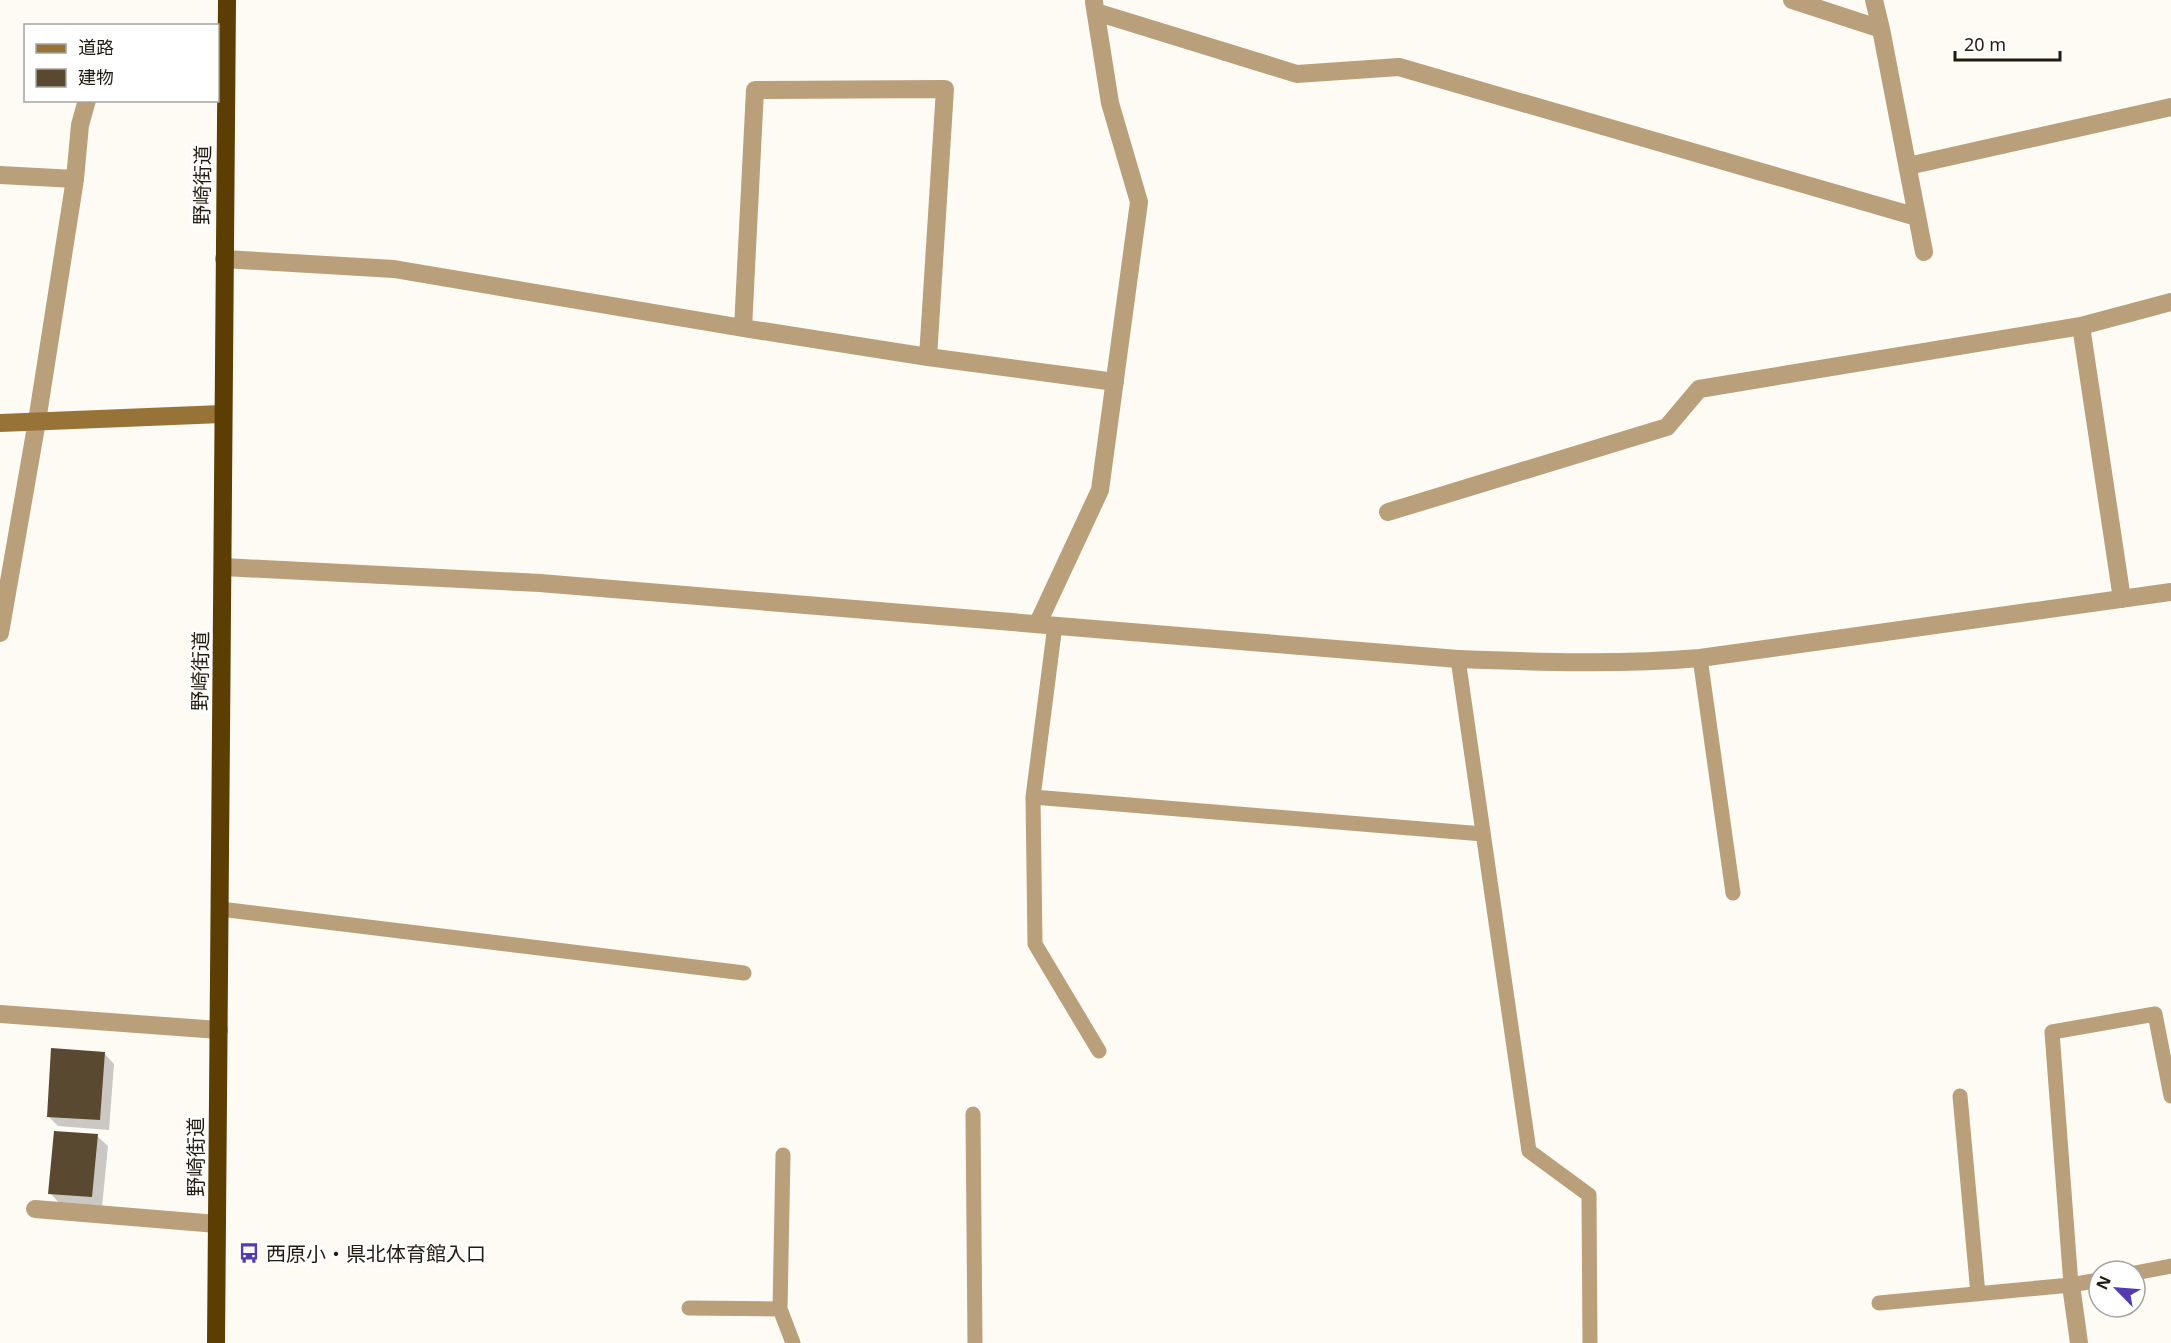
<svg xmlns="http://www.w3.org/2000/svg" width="2171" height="1343" font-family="'Noto Sans','Noto Sans JP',sans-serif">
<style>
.shadow{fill:#0003}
.building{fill:#594931}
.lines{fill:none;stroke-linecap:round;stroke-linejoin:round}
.lane{stroke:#b99f7a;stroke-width:15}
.street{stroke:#b99f7a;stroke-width:18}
.secondary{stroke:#987338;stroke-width:18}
.highway{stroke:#5c3e03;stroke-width:18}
.labels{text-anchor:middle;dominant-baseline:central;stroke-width:6;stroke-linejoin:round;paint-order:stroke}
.street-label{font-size:20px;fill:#221b11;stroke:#fff}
.poi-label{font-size:20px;fill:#221b11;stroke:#fff;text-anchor:start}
</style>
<rect width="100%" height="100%" fill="#fefaf4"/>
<!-- shadow -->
<path class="shadow" d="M104,1053l10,11 -5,66 -51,-4 -10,-10z
M97,1136l11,10 -6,61 -42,-3 -10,-11z"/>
<!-- building -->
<path class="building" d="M51,1048l54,4 -5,68 -53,-3z
M54,1131l44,3 -6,63 -44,-3z"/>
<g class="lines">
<!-- lane -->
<path class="lane" d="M1055,625l-22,172 450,37
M1700,658l33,235
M1458,659l71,492 60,44 1,148
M1033,797l2,147 64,107
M220,909l524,64
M1960,1096l18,198
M973,1114l2,229
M783,1155l-3,154 13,34
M2135,1273l36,-7
M2071,1285l-19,-253 103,-18 16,82
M1879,1303l192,-18 28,-5
M689,1308l91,1"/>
<!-- street -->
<path class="street" d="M1792,0l89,29
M1874,0l7,29 43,223
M1096,12l201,62 102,-7 518,150
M1908,166l263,-59
M0,175l75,4
M224,259l170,10 349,59 185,29 187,25
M2081,326l41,273
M743,328l12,-238 190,-1 -17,268
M1388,512l279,-85 32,-38 382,-63 90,-24
M223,567l317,16 918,76c81,3 161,6 242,-1l471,-66
M1038,623l62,-133 39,-288 -29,-99 -16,-101
M0,633l37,-212 38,-242 5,-54 7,-25
M0,1014l219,16
M35,1209l182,15
M2071,1285l8,58"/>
<!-- secondary -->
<path class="secondary" d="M0,423l222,-9"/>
<!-- highway -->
<path class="highway" d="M216,1343l11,-1343"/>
</g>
<!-- icons -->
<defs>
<g id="bus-bare" transform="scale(1.62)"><path d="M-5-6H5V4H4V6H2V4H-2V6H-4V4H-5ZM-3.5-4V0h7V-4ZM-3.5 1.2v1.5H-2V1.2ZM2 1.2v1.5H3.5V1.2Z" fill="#553bb2" stroke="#fff" stroke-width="2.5" paint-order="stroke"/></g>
</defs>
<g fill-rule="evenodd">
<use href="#bus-bare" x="249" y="1253"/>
</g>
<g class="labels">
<!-- street labels -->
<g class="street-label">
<text transform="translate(202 185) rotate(-89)">野崎街道</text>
<text transform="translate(200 671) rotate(-89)">野崎街道</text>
<text transform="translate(195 1157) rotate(-90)">野崎街道</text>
</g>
<!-- poi labels -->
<g class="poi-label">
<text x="266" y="1253">西原小・県北体育館入口</text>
</g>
</g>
<!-- legend -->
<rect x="24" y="24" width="195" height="78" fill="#ffffff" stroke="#a7a4a0" stroke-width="1.5"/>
<rect x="36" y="44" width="30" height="9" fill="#987338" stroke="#a7a4a0" stroke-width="1.5"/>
<text x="78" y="54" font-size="18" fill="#221b11">道路</text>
<rect x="36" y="69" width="30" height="18" fill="#594931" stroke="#a7a4a0" stroke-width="1.5"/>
<text x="78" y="84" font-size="18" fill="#221b11">建物</text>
<!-- north arrow -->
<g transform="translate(2117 1289) rotate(295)"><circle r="28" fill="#ffffff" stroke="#a7a4a0" stroke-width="1.5"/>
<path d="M0-4.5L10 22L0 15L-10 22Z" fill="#553bb2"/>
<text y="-9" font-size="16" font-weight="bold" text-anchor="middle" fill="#221b11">N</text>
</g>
<!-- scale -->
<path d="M1955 51v9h105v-9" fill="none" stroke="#221b11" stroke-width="3"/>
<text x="1964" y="51" font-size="18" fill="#221b11" stroke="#ffffff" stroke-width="4.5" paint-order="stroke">20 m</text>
</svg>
